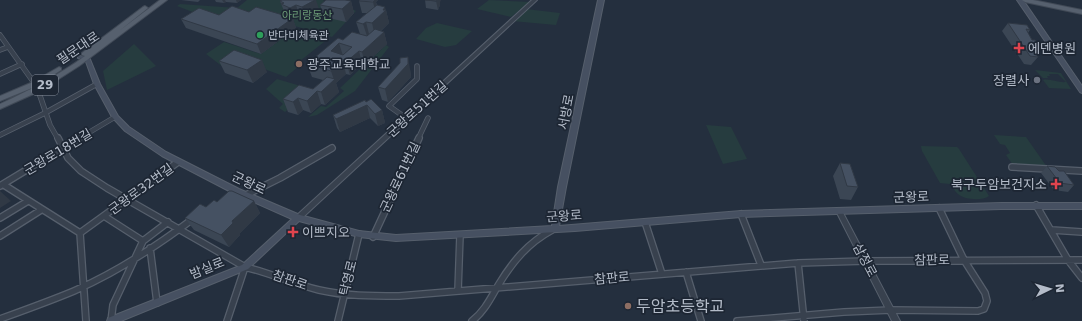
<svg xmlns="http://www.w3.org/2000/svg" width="1082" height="321" font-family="'DejaVu Sans','Noto Sans KR',sans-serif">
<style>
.green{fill:#263c3f}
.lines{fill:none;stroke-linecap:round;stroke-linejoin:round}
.minor-far1-casing{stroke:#565f6c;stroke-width:5.5}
.minor-casing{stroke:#565f6c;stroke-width:8}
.tertiary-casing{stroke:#565f6c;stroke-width:2}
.secondary-casing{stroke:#565f6c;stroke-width:2}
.primary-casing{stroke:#414a57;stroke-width:2}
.minor-far1{stroke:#38414e;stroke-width:4}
.minor{stroke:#38414e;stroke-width:5.5}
.tertiary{fill:#38414e;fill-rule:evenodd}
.secondary{fill:#465061;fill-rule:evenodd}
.primary{fill:#56606e;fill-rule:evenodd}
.wall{fill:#3b4654}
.shaded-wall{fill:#303945}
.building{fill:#455162;stroke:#303945;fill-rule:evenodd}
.leisure-dot{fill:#2e9e5b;stroke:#1d2633;stroke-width:1.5}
.health-dot{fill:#e0444e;stroke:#1d2633;stroke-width:1.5}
.education-dot{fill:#8d6e63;stroke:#1d2633;stroke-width:1.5}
.worship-dot{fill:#6b7280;stroke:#1d2633;stroke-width:1.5}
.labels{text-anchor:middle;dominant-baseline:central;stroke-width:3.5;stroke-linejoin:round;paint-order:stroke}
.far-park-label{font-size:11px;fill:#6b9a76;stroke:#1d2633}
.far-poi-label{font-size:11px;fill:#b4bcc9;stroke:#1d2633;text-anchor:start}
.shield{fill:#1d2633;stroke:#878f9c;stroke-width:1}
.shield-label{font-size:12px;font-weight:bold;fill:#b4bcc9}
.street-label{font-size:13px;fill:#b4bcc9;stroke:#1d2633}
.poi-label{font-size:13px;fill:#b4bcc9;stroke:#1d2633;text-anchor:start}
.near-poi-label{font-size:16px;fill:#b4bcc9;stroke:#1d2633;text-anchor:start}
</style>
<rect width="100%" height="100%" fill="#242f3e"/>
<!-- green -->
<path class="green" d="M247,0h76l2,2 -5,4 3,2 29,1 4,2 -24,26 -88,-26 -20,13 -47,-18 3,-2 57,4z
M489,0l41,2 -19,15 -34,-8z
M526,9l34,4 -4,12 -44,-4z
M437,23l35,8 -16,14 -11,2 -29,-8 10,-11z
M296,28l33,10 -34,27 4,1 -13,11 -46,-17 -13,10 -21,-16 18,-12 37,12z
M134,44l22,22 -49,24 -4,-19z
M386,45l3,2 -34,44 -38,24 -9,2 13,-11 5,1 18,-16 -4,-3 20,-19 -8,-4 2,-3 10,4z
M1035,70l26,3 10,16 -22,-1 -6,-8c6,-2 15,3 23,2l-8,-8h-9l1,2h-3l1,2h-5z
M277,79l34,10 -26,23 -6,-4 4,-4 -17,-15z
M706,125l25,2 16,32 -24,5z
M994,135l32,2 21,30 -34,-2 -7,-10 4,-2 -5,-8 -5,-1z
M921,146l36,1 2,2 30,47c-7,5 -24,4 -31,-2 -3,-2 -5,-7 -8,-10l-10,-1 -18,-32z"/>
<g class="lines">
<!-- minor-far1 casing -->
<g class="minor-far1-casing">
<path id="minor-far1" d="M0,35l37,52 13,38 8,14
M0,50l8,-3
M0,74l22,-10
M406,118l-17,-12 28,-27v-13
M0,135l45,-22 52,-29
M78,139l37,-22
M418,139l10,-21"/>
</g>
<!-- minor casing -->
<g class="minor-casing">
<path id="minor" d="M58,138l10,20 13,13 26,17 138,79c25,6 49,17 74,23 26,6 53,6 80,6l399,-33 68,-2 216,-1
M1012,167l70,4
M4,185l76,48 6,88
M0,186l79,-48
M246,195l34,-17 52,-30
M1036,205l32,55 14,18
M741,214l20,51
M104,216l39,25
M0,218l28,-17
M645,222l17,52
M1052,230l30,2
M80,233l98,-71
M0,236l41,-26
M373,237l46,-99
M150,248l7,55
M798,263l6,58
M686,272l15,49
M458,291l2,-56
M0,319c25,-9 50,-18 74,-28 43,-19 83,-45 120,-73
M111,321l2,-16 30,-64 25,-19
M227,321l18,-54
M338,321l21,-87
M472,321c13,-10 19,-24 27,-37 14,-23 29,-41 53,-54
M737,321l107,-9 47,-2 87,1 6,-2 3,-8 -2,-8 -21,-33 -25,-52"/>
</g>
<!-- tertiary casing -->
<g class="tertiary-casing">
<path id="tertiary" d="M532,0h5l-237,220 -2,1 -2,-1 -1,-2 1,-2z
M839,208l2,1 59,112h-8l-56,-110 1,-2z"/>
</g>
<!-- secondary casing -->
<g class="secondary-casing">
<path id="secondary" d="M598,0h6l-38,187 -7,39 182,-15 260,-8h81v6h-81l-260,8 -166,14 -179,10 -37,-4 -60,-16 -51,48 -127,52h-14l1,-3 134,-53 50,-46 -59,-26 -71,-37 -37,-25 -13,-14 -18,-33 -9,-25 -7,-1v-2l11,1 11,27 18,32 11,11 37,25 73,37 61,26 59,16 37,4 156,-9 6,-39z
M1017,0h6l59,86v7l-2,-1z"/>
</g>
<!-- primary casing -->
<g class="primary-casing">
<path id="primary" d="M160,0h7l-88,66 -39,25 -40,18v-5c30,-14 59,-29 85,-48l-3,-1v-2l61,-46 2,-1 3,2 -29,23z
M1022,0h11l49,10v4l-57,-12z
M59,67l2,1v2l-24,16 -37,15v-5l33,-14z"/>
</g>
<!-- minor-far1 -->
<use href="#minor-far1" class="minor-far1"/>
<!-- minor -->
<use href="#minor" class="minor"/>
<!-- tertiary -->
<use href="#tertiary" class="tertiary"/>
<!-- secondary -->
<use href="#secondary" class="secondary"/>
<!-- primary -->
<use href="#primary" class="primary"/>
</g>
<!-- wall -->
<path class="wall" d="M181,0h19l-2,2z
M213,0h28l-4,3 -11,-1 -2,1 -8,-1 -1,-2z
M282,0l38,12 -14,8 -6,-3 -6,3h-1l3,8 -35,26 -75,-26 -5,-9 38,-4 67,1 -6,-15z
M360,0h18l-2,2 1,3 9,5 3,13 -8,8 3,1 3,12 -22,20 -3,-1 -12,12 -4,-1 -10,9 3,9 -14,13 -4,-1 -10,9 -8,-3 -5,5 -10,-3 -5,-13 30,-10 10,-9 -11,-3 -5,-13 36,-24 17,-6 -4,-12 11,-9h-5l-3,-12z
M425,0l15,2v3l-2,5 -12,-2z
M351,1l3,12 -8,9 -22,-5 -4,-12z
M1008,23l22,7 -2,3 4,7 6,5 -4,5 4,7 -7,8 -7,-1 -22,-33z
M219,61l48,11 -14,11 -28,-10z
M410,69l1,8 -23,25 -6,-2 -4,-13z
M366,102l16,8 3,13 -7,3 -8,-8 -30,14 -3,-4 -4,-13z
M840,163l18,24 -7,13 -11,-1 -7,-23z
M1047,166l12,5 15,14 -6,7 -14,-2 -13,-17z
M254,201l6,12 -20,20v2l-11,12 -35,-17 -9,-12 32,-16z"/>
<!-- shaded-wall -->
<path class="shaded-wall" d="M222,0h3l1,2 -2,1z
M236,0h5l-4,3z
M315,0h1l4,12 -14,8 -4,-13z
M371,0h7l-2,2 2,9 -2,3 -3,-12z
M437,0h4l-1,2v3l-2,5 -2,-9z
M351,1l3,12 -8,9 -4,-13z
M296,5l4,12 -6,3 -4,-12z
M385,7l1,4v-1l3,13 -14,13 -3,-13z
M293,18l3,10 -35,26 -4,-10z
M366,22l3,12 -2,2 -4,-12z
M384,32l3,12 -22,20 -3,-12z
M339,43l4,13 -12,-5z
M359,51l3,12 -12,12 -4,-13z
M408,57l2,12 1,8 -23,25 -3,-13z
M262,60l5,12 -14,11 -6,-13z
M343,61l3,13 -10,9 3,9 -14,13 -4,-13 13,-12 -3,-9z
M317,91l4,13 -10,9 -4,-12z
M298,98l5,12 -5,5 -5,-13z
M367,105l3,13 -30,14 -4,-13z
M382,110l3,13 -7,3 -3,-12z
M0,191l11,10 -11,7z
M254,201l6,12 -20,20v2l-11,12 -8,-12 11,-14z"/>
<!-- building -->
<path class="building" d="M282,0h33l-13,7 -6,-2 -6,3 -9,-4 3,-1 -4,-2z
M326,0h19l6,1 -9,8 -22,-4z
M360,0h15l-2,2 -14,-1z
M425,0h12l-1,1z
M377,5l8,2 -2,3h3l-14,13 -6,-1 -3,2 -7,-2z
M232,6l17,6 7,-5 37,11 -36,26 -76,-25 18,-11 20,7z
M1008,23l19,2 3,5 -4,-1 6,11h3l3,5 -8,-1 8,13 -8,-1z
M375,29l9,3 -22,20 -3,-1 -13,11 -3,-1 -12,10 -24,-7 31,-26 5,2 9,-8 15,4zM339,43l13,4 -9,8 -12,-4z
M234,50l28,10 -15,10 -28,-9z
M408,57v7l-23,25 -7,-2 22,-24v-5z
M327,77l8,2 -14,13 -4,-1 -10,10 -9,-3 -5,4 -10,-3 16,-14 14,4z
M371,99l11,11 -7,4 -8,-9 -31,14 -3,-4 32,-15 1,2z
M840,163l10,1 8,23 -11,-1z
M1047,166l8,1 4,4h5l10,14 -14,-2z
M229,191h3l22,10 -22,20 1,2 -12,12 -36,-17 15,-14 6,3 8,-7 3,2z"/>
<!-- markers -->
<circle class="leisure-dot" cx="260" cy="35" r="4"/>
<g class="health-dot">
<path d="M1017 42h4v4h4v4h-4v4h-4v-4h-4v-4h4z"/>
<path d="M1054 178h4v4h4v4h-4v4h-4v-4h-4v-4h4z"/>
<path d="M291 226h4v4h4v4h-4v4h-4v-4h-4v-4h4z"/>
</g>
<g class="education-dot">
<circle cx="299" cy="64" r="4"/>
<circle cx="628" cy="306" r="4"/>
</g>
<circle class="worship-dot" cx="1037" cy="80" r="4"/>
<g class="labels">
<!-- far-park labels -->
<g class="far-park-label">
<text x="307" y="15">아리랑동산</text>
</g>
<!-- far-poi labels -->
<g class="far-poi-label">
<text x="268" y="35">반다비체육관</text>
</g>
<!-- shield labels -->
<rect class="shield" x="32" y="75" width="26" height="20" rx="3"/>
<g class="shield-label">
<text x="45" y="85">29</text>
</g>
<!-- street labels -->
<g class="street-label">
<text transform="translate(78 48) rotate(-34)">필문대로</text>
<text transform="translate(417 109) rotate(-42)">군왕로51번길</text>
<text transform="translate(566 112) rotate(-79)">서방로</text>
<text transform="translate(58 152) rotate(-31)">군왕로18번길</text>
<text transform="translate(400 177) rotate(-65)">군왕로61번길</text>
<text transform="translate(249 183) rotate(25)">군왕로</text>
<text transform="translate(141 189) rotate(-36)">군왕로32번길</text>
<text transform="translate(911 197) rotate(-2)">군왕로</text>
<text transform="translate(564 216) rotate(-4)">군왕로</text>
<text transform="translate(865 260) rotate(62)">삼정로</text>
<text transform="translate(932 260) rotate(-1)">참판로</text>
<text transform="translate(207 268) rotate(-22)">밤실로</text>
<text transform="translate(348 278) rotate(-76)">탁영로</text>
<text transform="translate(612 278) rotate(-5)">참판로</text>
<text transform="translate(290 280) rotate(19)">참판로</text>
</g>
<!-- poi labels -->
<g class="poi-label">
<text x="1028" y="48">에덴병원</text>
<text x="307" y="64">광주교육대학교</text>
<text x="1029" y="80" text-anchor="end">장렬사</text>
<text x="1047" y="184" text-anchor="end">북구두암보건지소</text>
<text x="302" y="232">이쁘지오</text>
</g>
<!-- near-poi labels -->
<g class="near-poi-label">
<text x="636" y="306">두암초등학교</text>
</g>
</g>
<!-- north arrow -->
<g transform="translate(1050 289) rotate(85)" stroke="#1d2633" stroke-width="3" paint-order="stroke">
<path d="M0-3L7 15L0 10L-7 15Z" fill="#b4bcc9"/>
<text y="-6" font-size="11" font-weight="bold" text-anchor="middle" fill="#b4bcc9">N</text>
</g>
</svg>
